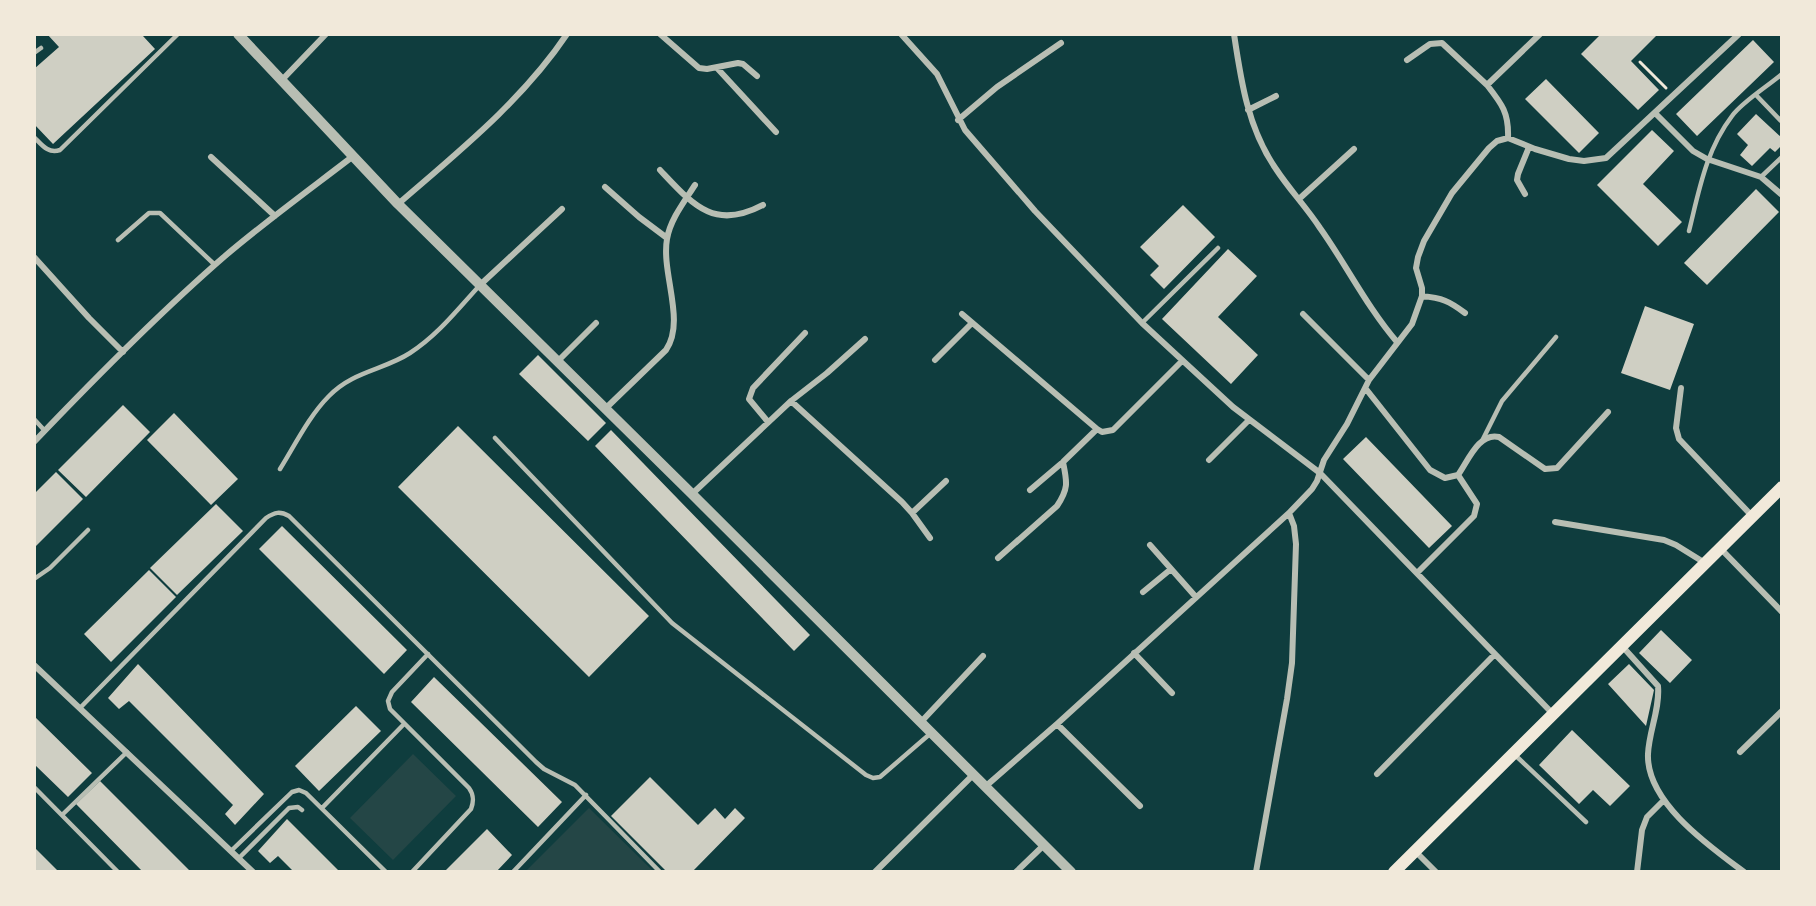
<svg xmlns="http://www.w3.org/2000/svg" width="1816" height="906" font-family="Raleway,sans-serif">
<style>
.green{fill:#244646}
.building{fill:#cfcfc3}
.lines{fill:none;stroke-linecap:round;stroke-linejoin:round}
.path{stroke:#f1e9da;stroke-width:3}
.service{stroke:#b8beb3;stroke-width:4.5}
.minor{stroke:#b8beb3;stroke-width:6}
.tertiary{stroke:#b8beb3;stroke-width:10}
.secondary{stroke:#f1e9da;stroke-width:12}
</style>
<rect width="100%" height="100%" fill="#0f3d3e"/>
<!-- green -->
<path class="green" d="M413,754l43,42 -63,64 -43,-42z
M589,808l62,61 2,2h-127z"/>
<!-- building -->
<path class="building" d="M47,34h98l-2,2 12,13 -102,95 -19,-20v-55l25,-22z
M1601,34h57l-27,27 28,29 -21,20 -57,-56z
M1753,40l21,22 -77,74 -21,-22z
M1546,79l53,54 -20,20 -54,-54z
M1756,114l26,24v7l-7,7 -5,-4 -18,18 -12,-11 8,-10 -11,-11z
M1652,130l22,21 -31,33 39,38 -24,24 -61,-61z
M1756,189l23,23 -72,73 -23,-22z
M1183,205l32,32 -51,52 -14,-14 9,-9 -19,-19z
M1228,249l29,27 -39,41 40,38 -27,29 -69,-65z
M1645,306l49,18 -24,66 -49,-17z
M538,355l68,68 -18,18 -69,-67z
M123,405l27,27 -64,65 -28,-27z
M174,413l64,66 -27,26 -64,-65z
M458,426l191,190 -60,61 -191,-190z
M611,430l199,205 -16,16 -199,-205z
M1366,437l86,89 -23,22 -86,-89z
M56,472l27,27 -49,49v-54z
M216,504l27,27 -66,64 -27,-27z
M282,526l125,124 -23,24 -125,-125z
M149,570l27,27 -65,65 -27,-28z
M1661,630l31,30 -22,23 -31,-30z
M138,664l126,130 -29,31 -10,-11 8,-9 -104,-104 -10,8 -11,-11z
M1629,664l25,26 -8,36 -38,-42z
M434,677l128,125 -24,25 -127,-125z
M356,706l25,25 -62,60 -24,-25z
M34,716l58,57 -24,24 -34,-33z
M1572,730l58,56 -20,20 -17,-16 -14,14 -40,-39z
M650,777l48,48 17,-17 10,11 10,-11 10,10 -53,54h-25l-56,-56z
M100,781l91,91h-48l-67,-68z
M287,819l53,53h-46l-16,-16 -8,7 -12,-12z
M487,829l25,26 -16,17h-52z
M34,847l25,25h-25z"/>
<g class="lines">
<!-- path -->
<path class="path" d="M1640,62l26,26"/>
<!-- service -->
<path class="service" d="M34,53l7,-5
M1756,95l26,27
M34,137c8,8 14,17 26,13l118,-116
M1761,177l21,-20
M1689,231c10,-40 17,-81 43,-115 10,-14 36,-30 50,-42
M118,240l31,-27h11l55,52
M1142,323l76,-75
M34,419l11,12
M495,438l177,185 194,152 7,3 7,-1 51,-44
M1483,439l19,-38 54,-64
M280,469c15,-24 29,-53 49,-73 24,-25 55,-26 81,-43 28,-18 48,-44 70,-68
M34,579l16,-11 38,-38
M80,708l186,-190c9,-6 14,-7 23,-2l247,246 8,7 31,16 85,87
M1515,755l71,67
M34,787l84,85
M322,808l82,-84
M62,815l65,-63
M232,850l60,-58 7,-2 7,3 80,79
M239,858l50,-50 9,-1 4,3
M412,872l59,-63c3,-8 3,-14 -2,-21l-79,-79 -2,-8 4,-9 36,-38
M513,872l73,-77"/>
<!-- minor -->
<path class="minor" d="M660,34l39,34 8,1 31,-6 5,1 14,12
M901,34l36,40 28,56 70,81 107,112 91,84 87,66 233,241
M1234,34c7,47 14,95 42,135 13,20 31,39 44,59 27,38 47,79 77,114
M1407,60l23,-16 12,-1 45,42
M717,68l59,64
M281,81l45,-47
M1248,110l28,-14
M1655,113l38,38 14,8 54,18 21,18
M958,120l39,-33 64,-44
M1508,138c1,-25 -6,-34 -21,-53l53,-51
M211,157l64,59
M660,170c33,35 54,61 103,35
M605,187l34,30 28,21
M1525,194l-8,-14 1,-6 11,-27
M1299,199l55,-50
M398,204c60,-52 124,-103 169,-170
M34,257l55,61 34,34
M480,285l82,-76
M1422,296c20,2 27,5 43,17
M962,314l135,115
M1303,314l66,66
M935,360l37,-37
M558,361l38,-38
M1681,388l-5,40 3,11 73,77
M1366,389l64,81 15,8 13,-3c10,-14 21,-43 41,-38l46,32 12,-1 51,-56
M791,401l111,101 10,11 18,25
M605,409l61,-59c20,-29 -5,-77 1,-111 3,-19 17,-37 28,-54
M768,422l-19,-23 4,-11 52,-55
M34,442c61,-64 124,-128 191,-186 41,-35 84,-66 127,-99
M1209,460l40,-40
M1030,490l33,-28 34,-33 5,3 11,-2 69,-69
M692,494l99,-93 36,-28 38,-34
M912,513l34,-32
M1555,522l109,18 12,5 29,18
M1150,545l45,51
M1721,549l61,63
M998,558l59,-52c12,-18 10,-24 6,-44
M1417,573l57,-57 3,-12 -19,-29
M1143,592l28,-23
M1622,646l36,40c2,23 -9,45 -10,68 -2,48 61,92 96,118
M1134,653l38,40
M34,665l219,207
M921,722l62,-66
M1057,724l83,82
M1740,752l42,-41
M1377,774l118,-120
M986,786l71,-62 232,-211 23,-24 5,-8 7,-21 23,-36 22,-44 43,-56 10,-28v-8l-6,-20 2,-11 6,-16 28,-48 37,-45 8,-7 11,-3 27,11 34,10 15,2 22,-3 133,-124
M1415,851l21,21
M875,872l99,-98
M1016,872l28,-27
M1256,872l31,-173 5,-36 4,-119 -2,-18 -5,-13
M1637,872l5,-42 5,-13 16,-16"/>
<!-- tertiary -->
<path class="tertiary" d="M238,34l160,170 294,290 379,378"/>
<!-- secondary -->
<path class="secondary" d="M1394,872l388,-385"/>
</g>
<!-- border -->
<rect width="1816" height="906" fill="none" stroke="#f1e9da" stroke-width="72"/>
</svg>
